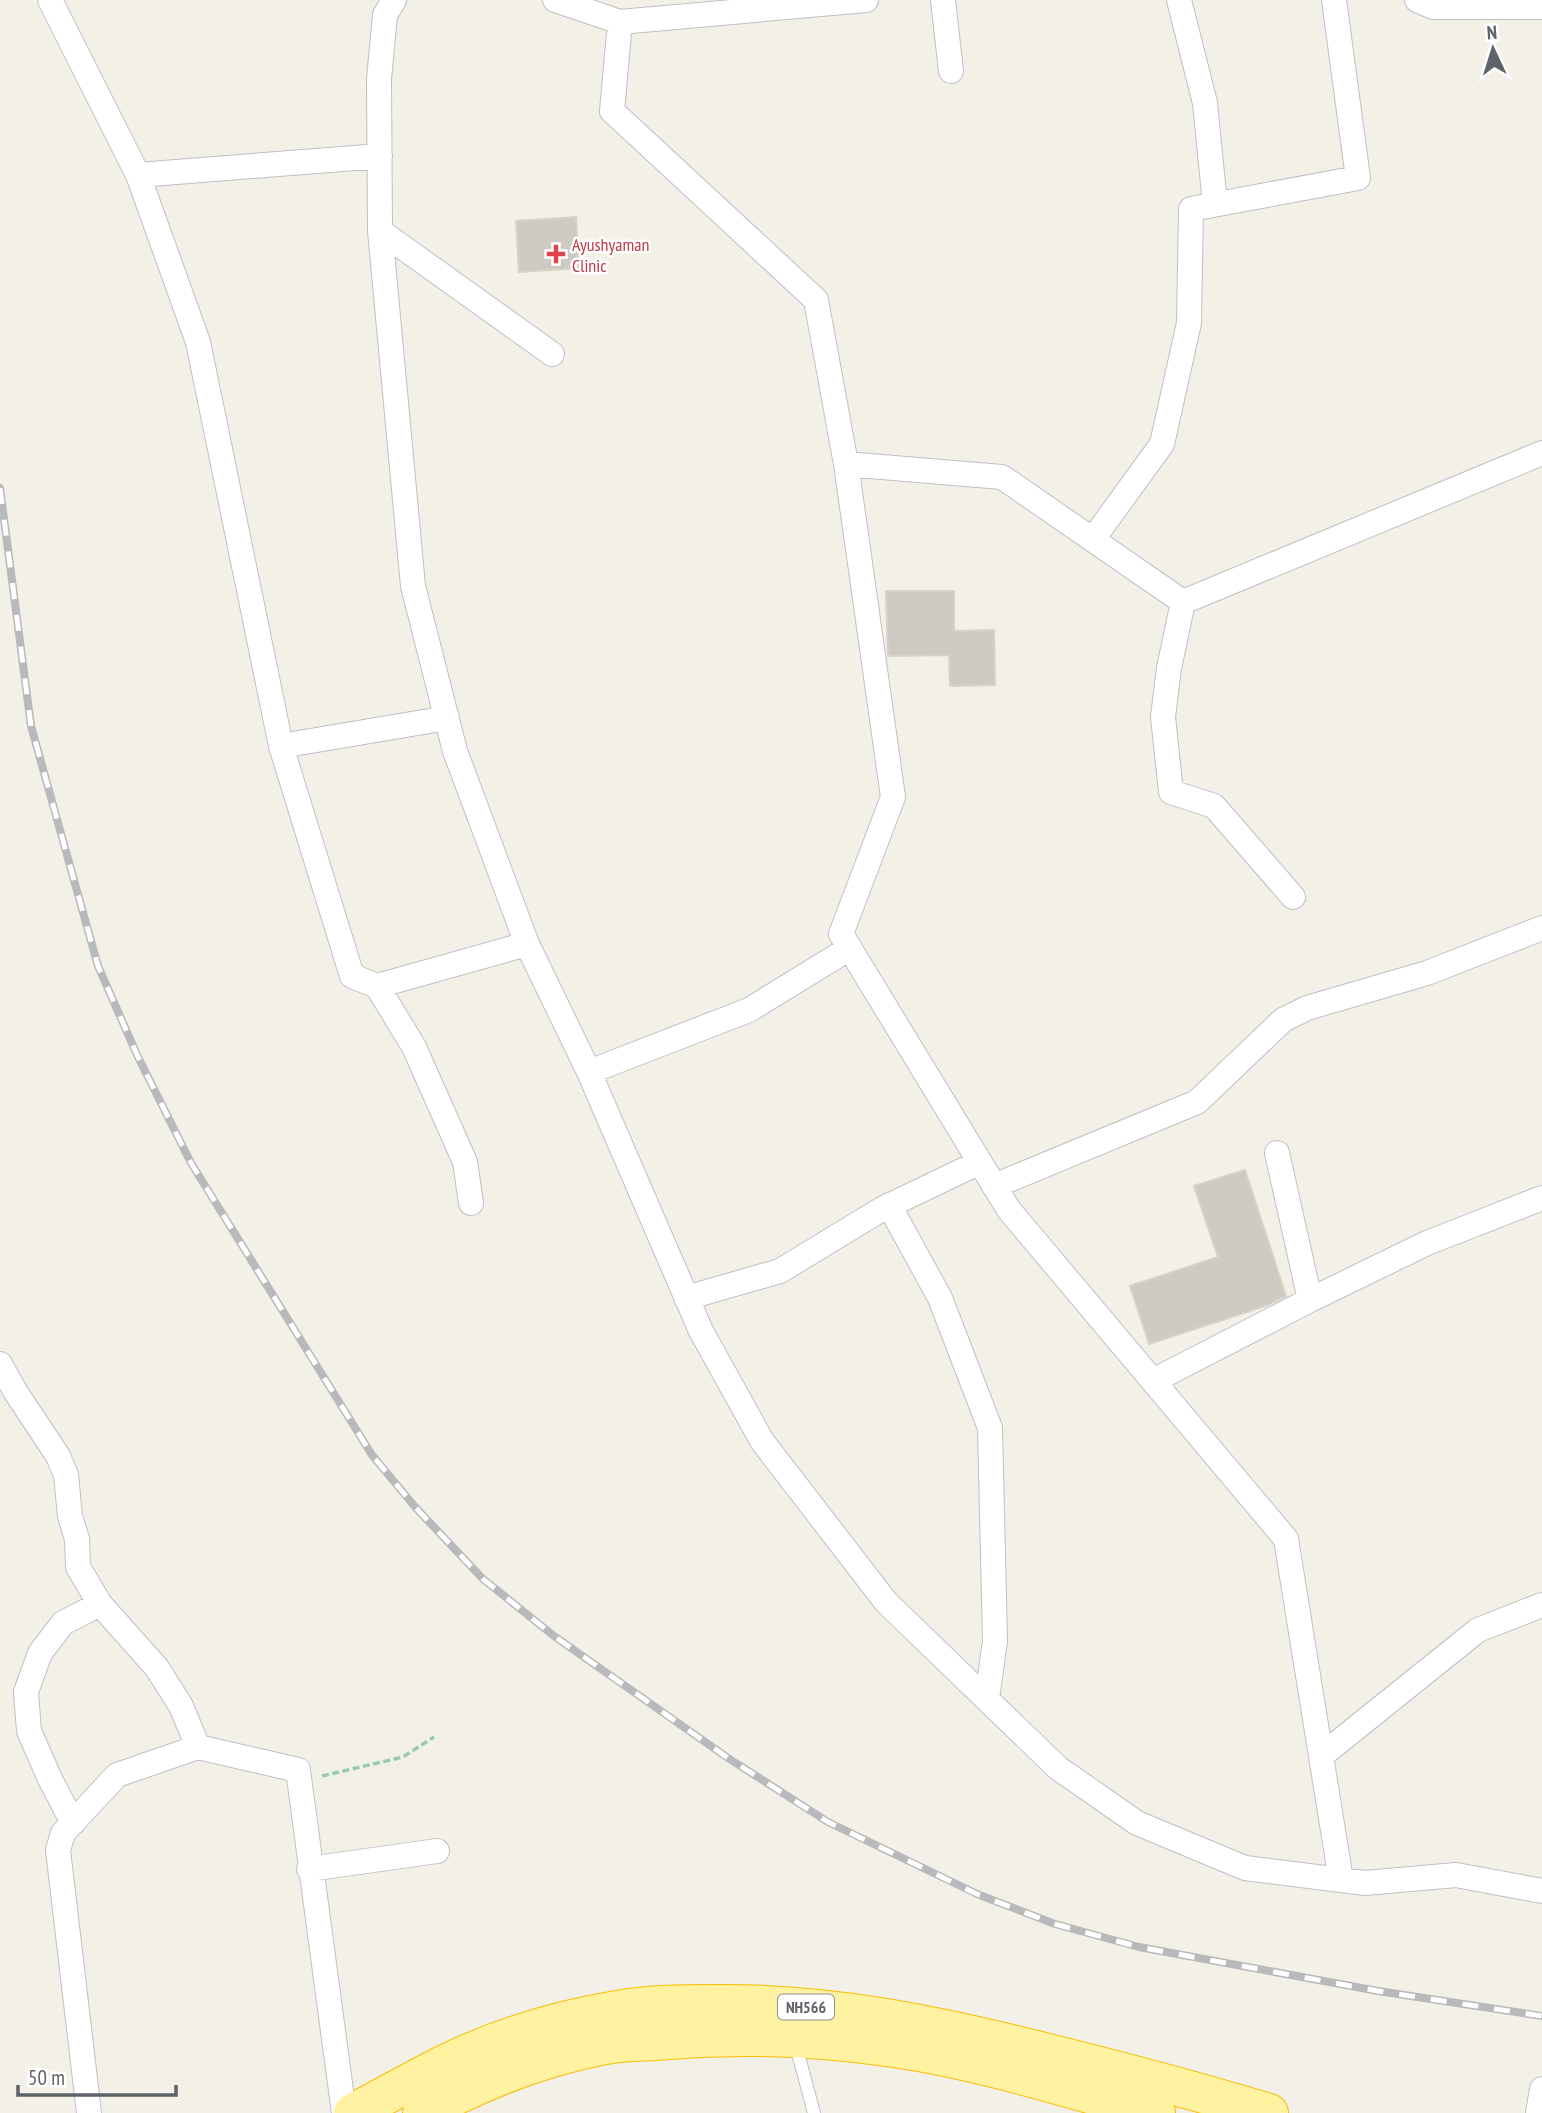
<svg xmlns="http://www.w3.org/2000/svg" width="1542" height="2113" font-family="'PT Sans Narrow',sans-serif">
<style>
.building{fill:#cdcac4;stroke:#d7d3c4;stroke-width:2}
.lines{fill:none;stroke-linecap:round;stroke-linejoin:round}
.service-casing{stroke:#bec0c7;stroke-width:14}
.minor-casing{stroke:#bec0c7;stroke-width:26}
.trunk-casing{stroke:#f9bd00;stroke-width:40}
.path{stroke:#98cbab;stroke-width:3.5;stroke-dasharray:7 3.5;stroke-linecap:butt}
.service{stroke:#fff;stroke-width:12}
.minor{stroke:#fff;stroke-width:24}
.trunk{stroke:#fff2a0;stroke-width:38}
.rail-casing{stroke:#b8b9ba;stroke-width:8}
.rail{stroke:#fff;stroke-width:5;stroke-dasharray:16;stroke-linecap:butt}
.health-dot{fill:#e0444e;stroke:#fff;stroke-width:2.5}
.labels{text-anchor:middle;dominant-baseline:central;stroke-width:5;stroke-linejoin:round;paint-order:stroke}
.shield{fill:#fff;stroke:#8e9196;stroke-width:2}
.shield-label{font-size:16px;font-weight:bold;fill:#5e6269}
.health-label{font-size:18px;fill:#be3a42;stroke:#fff;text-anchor:start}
</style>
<rect width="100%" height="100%" fill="#f2f0e7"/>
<!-- building -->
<path class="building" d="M576,217l3,51 -60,4 -3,-51z
M886,591h68v40l40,-1 1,55 -45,1 -1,-31 -61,1z
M1245,1170l41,126 -18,9 -119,39 -19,-58 88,-29 -24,-71z"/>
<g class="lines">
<!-- service casing -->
<g class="service-casing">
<path id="service" d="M795,2042l19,71"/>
</g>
<!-- minor casing -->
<g class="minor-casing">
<path id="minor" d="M50,0l88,175 60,167 83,404 71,230 25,10 150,-42
M394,0l-9,15 -6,64 1,152 33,355 42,165 72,193 62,128 112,259 61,110 124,161 172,166 79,55 108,45 120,15 91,-8 86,16
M555,0l65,22 246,-22
M943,0l8,71
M1179,0l26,103 10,101
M1417,0l16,7h109
M620,22l-8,89 204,189 30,164 156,13 181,125
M138,175l242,-19
M380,231l172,123
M846,464l47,333 -52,137 168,276 277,329 55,341
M1093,539l69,-95 27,-121 2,-114 167,-31 -24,-178
M281,746l166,-28
M1293,897l-79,-91 -43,-14 -8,-75 6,-49 14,-66 359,-149
M377,986l37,61 51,115 6,41
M589,1072l160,-62 101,-62
M1277,1153l33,147
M994,1186l203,-84 86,-82 24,-12 120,-35 115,-45
M889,1205l51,93 50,130 5,213 -8,58
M686,1298l94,-27 102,-62 98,-47
M0,1364l15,27 43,65 8,19 4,41 7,23 1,28 22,37 57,64 24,38 17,41
M1153,1381l157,-81 117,-57 115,-45
M1321,1756l157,-126 64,-25
M73,1823l-23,-44 -21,-48 -3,-39 14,-39 23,-30 37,-19
M309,1869l128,-18
M89,2113l-31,-263 5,-17 54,-58 81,-28 100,23 46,343
M1538,2113l4,-24"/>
</g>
<!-- trunk casing -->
<g class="trunk-casing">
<path id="trunk" d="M353,2113c32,-17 65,-36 98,-52 51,-24 110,-42 166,-51 33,-6 66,-6 100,-6 110,-1 216,20 323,47 77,19 153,39 229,62
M422,2113c57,-31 119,-56 183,-68 20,-4 42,-3 63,-5 75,-6 152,-3 226,8 89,13 176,41 262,65"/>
</g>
<!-- path -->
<path class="path" d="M322,1776l81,-19 31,-20"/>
<!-- service -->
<use href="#service" class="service"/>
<!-- minor -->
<use href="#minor" class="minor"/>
<!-- trunk -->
<use href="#trunk" class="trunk"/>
<!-- rail casing -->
<g class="rail-casing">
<path id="rail" d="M0,488l31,238 67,240 40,91 53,106 181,292 44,53 67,71 71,57 174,122 100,64 149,72 78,30 84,23 239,44 164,25"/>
</g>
<!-- rail -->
<use href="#rail" class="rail"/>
</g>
<!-- markers -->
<path class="health-dot" d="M552.5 243.5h7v7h7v7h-7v7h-7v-7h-7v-7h7z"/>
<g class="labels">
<!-- shield labels -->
<rect class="shield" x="778" y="1994.5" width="56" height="25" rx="5"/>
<g class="shield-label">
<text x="806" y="2007">NH566</text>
</g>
<!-- health labels -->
<g class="health-label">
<text x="572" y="244">Ayushyaman<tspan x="572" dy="21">Clinic</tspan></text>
</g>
</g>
<!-- north arrow -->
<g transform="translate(1493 49) rotate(356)" stroke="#ffffff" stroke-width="5" paint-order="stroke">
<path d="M0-5L12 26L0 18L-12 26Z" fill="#5e6269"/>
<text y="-10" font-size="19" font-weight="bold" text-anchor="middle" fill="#5e6269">N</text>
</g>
<!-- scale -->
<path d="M18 2085v10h158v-10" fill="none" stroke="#5e6269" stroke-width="3.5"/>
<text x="28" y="2085" font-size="21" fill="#5e6269" stroke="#ffffff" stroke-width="5" paint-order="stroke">50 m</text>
</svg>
